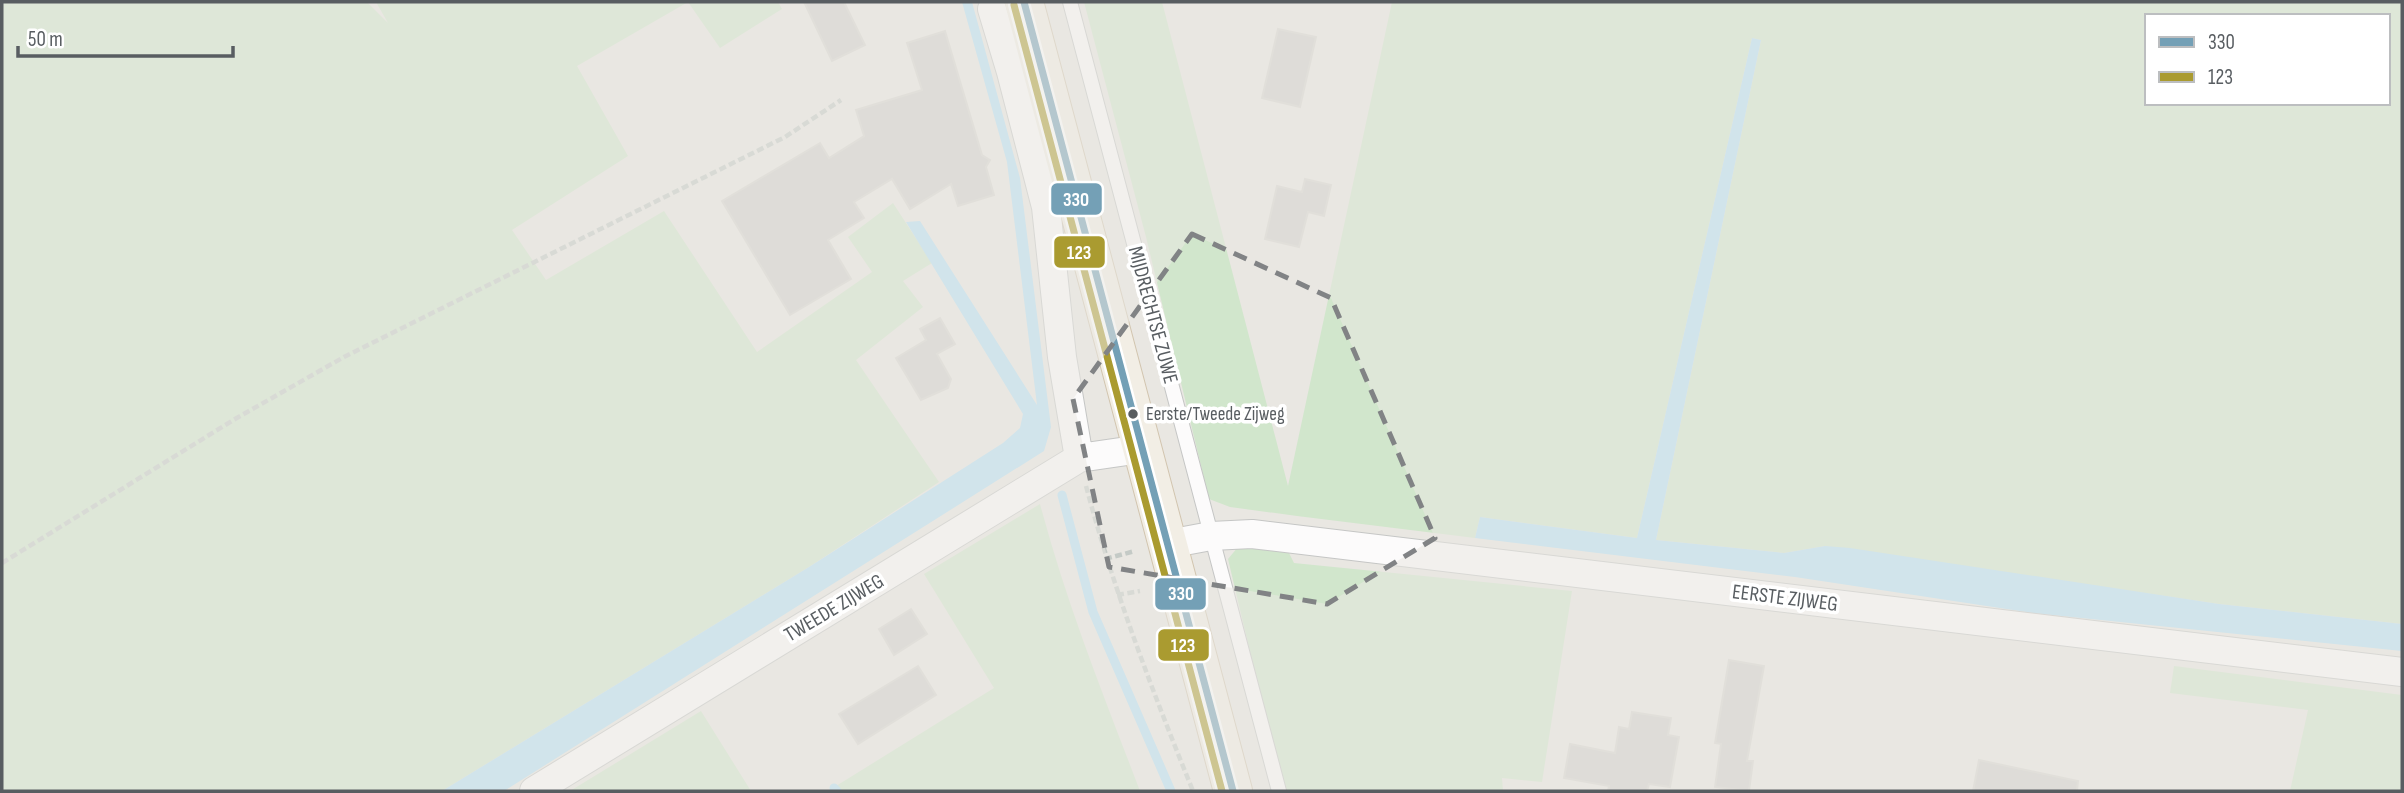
<svg xmlns="http://www.w3.org/2000/svg" width="2404" height="793" font-family="'Sofia Sans Condensed',sans-serif">
<style>
.green{fill:#d1e6cc;fill-rule:evenodd}
.water{fill:#b3e0f6}
.lines{fill:none;stroke-linecap:round;stroke-linejoin:round}
.stream{stroke:#b3e0f6;stroke-width:9}
.building{fill:#d0cfcc;stroke:#d8d6d1;stroke-width:2}
.lane-casing{stroke:#c5c6c5;stroke-width:16}
.street-casing{stroke:#c5c6c5;stroke-width:30}
.primary-casing{stroke:#d2c5af;stroke-width:40}
.path{stroke:#c4cac6;stroke-width:4.5;stroke-dasharray:7 3.5;stroke-linecap:butt}
.lane{stroke:#fcfbfb;stroke-width:14}
.street{stroke:#fcfbfb;stroke-width:28}
.primary{stroke:#f2eee5;stroke-width:38}
.bus-1-casing{stroke:#fff;stroke-width:12}
.bus-2-casing{stroke:#fff;stroke-width:12}
.bus-1{stroke:#74a0b6;stroke-width:7}
.bus-2{stroke:#aa9b30;stroke-width:7}
.marked{fill:none;stroke:#818385;stroke-width:5;stroke-dasharray:14 9;stroke-linejoin:round}
.bus-dot{fill:#585d61;stroke:#fff;stroke-width:2.5}
.labels{text-anchor:middle;dominant-baseline:central;stroke-width:7;stroke-linejoin:round;paint-order:stroke}
.bus-label{font-size:19px;fill:#585d61;stroke:#fff;text-anchor:start}
.street-label{font-size:21px;fill:#585d61;stroke:#fff}
.line-badge{stroke:#fff;stroke-width:2.5}
.badge-label{font-size:19px;text-anchor:middle;font-weight:bold;fill:#fff}
</style>
<rect width="100%" height="100%" fill="#e9e7e2"/>
<!-- green -->
<path class="green" d="M2,2h365l21,21 -12,-21h402l4,7 -62,39 -32,-46 -111,64 51,90 -116,74 34,50 118,-69 93,141 115,-80 -24,-35 45,-34 39,60 -29,18 20,26 -67,53 83,122 -130,85 -367,224h-440z
M1084,2h78l126,484 104,-484h1010v622l-183,-20 -394,-58 -41,7 -128,-13 105,-500 -9,-2 -115,500 -157,-21 -5,21 -178,-22 -67,-9 -21,-8 -63,-262zM2147,16h241v87h-241z
M1040,504c27,101 63,190 100,287h-312l166,-103 -70,-114z
M1238,547h48l8,16 278,28 -30,191 -40,-4 1,13h-220l-55,-232z
M2174,666l228,29v96h-112l18,-81 -138,-17z
M701,711l50,80h-181z"/>
<!-- water -->
<path class="water" d="M962,2h10l48,176 31,249 -7,24 -540,340h-62l367,-224 194,-124 17,-15 3,-14 -117,-192 14,-1 117,184 -30,-243z
M1752,38l9,2 -105,500 128,13 41,-7 25,2 369,56 183,20v27l-369,-38 -238,-36 -320,-39 5,-21 157,21z"/>
<g class="lines">
<!-- stream -->
<path class="stream" d="M1062,495l31,117 78,179
M834,788l3,3"/>
</g>
<!-- building -->
<path class="building" d="M804,2h40l21,43 -33,16z
M1278,29l38,8 -16,70 -38,-9z
M945,31l37,124 8,5 -4,7 8,28 -36,11 -7,-22 -41,25 -18,-30 -38,23 10,16 -36,22 23,39 -61,36 -68,-114 98,-58 9,15 35,-22 -8,-26 66,-20 -15,-47z
M1305,179l26,6 -7,31 -16,-4 -9,35 -34,-8 12,-53 25,6z
M940,318l15,26 -18,10 14,25 -3,9 -27,12 -25,-42 30,-18 -6,-11z
M911,609l16,25 -33,21 -15,-26z
M1729,660l35,6 -17,95h6l-4,30 -34,-4 6,-43 -6,-1z
M918,666l18,29 -78,49 -19,-30z
M1632,712l39,6 -3,17 11,2 -9,50 -21,-3 -2,7h-39l1,-5 -45,-8 6,-34 45,9 4,-26 10,2z
M1979,760l99,21 -1,10h-104z"/>
<g class="lines">
<!-- lane casing -->
<g class="lane-casing">
<path id="lane" d="M1070,2l209,789"/>
</g>
<!-- street casing -->
<g class="street-casing">
<path id="street" d="M992,9l19,63 35,135 16,150 17,101
M1168,544l43,-8 41,-2 1150,138
M534,791l545,-333 62,-9"/>
</g>
<!-- primary casing -->
<g class="primary-casing">
<path id="primary" d="M1024,2l209,789"/>
</g>
<!-- path -->
<path class="path" d="M1086,486c28,105 66,204 107,305
M1105,559l30,-8
M2,563l233,-144 109,-62 441,-220 56,-37
M1117,595l23,-4"/>
<!-- lane -->
<use href="#lane" class="lane"/>
<!-- street -->
<use href="#street" class="street"/>
<!-- primary -->
<use href="#primary" class="primary"/>
<!-- bus-1 casing -->
<g class="bus-1-casing">
<path id="bus-1" d="M1024,2l209,789"/>
</g>
<!-- bus-2 casing -->
<g class="bus-2-casing">
<path id="bus-2" d="M1014,5l208,786"/>
</g>
<!-- bus-1 -->
<use href="#bus-1" class="bus-1"/>
<!-- bus-2 -->
<use href="#bus-2" class="bus-2"/>
</g>
<!-- marked area -->
<path d="M0 0H2404V793H0ZM1192,234l139,64 104,240 -108,66 -218,-37 -36,-168z" fill="#e9e7e2" fill-opacity=".55" fill-rule="evenodd"/>
<path class="marked" d="M1192,234l139,64 104,240 -108,66 -218,-37 -36,-168z"/>
<!-- markers -->
<circle class="bus-dot" cx="1133" cy="414" r="6"/>
<g class="labels">
<!-- bus labels -->
<g class="bus-label">
<text x="1146" y="414">Eerste/Tweede Zijweg</text>
</g>
<!-- street labels -->
<g class="street-label">
<text transform="translate(1153 315) rotate(75)">MIJDRECHTSE ZUWE</text>
<text transform="translate(1785 598) rotate(7)">EERSTE ZIJWEG</text>
<text transform="translate(834 608) rotate(-31)">TWEEDE ZIJWEG</text>
</g>
</g>
<g class="line-badge">
<rect x="1050" y="182" width="53" height="34" rx="7" fill="#74a0b6"/>
<rect x="1053" y="235" width="53" height="34" rx="7" fill="#aa9b30"/>
<rect x="1154" y="577" width="53" height="34" rx="7" fill="#74a0b6"/>
<rect x="1157" y="628" width="53" height="34" rx="7" fill="#aa9b30"/>
</g>
<g class="badge-label">
<text x="1076" y="206">330</text>
<text x="1079" y="259">123</text>
<text x="1181" y="600">330</text>
<text x="1183" y="652">123</text>
</g>
<!-- border -->
<rect width="2404" height="793" fill="none" stroke="#585d61" stroke-width="7"/>
<!-- legend -->
<rect x="2145" y="14" width="245" height="91" fill="#ffffff" stroke="#bcbec0" stroke-width="2"/>
<rect x="2159" y="37" width="35" height="10" fill="#74a0b6" stroke="#bcbec0" stroke-width="2"/>
<text x="2208" y="49" font-size="21" fill="#585d61">330</text>
<rect x="2159" y="72" width="35" height="10" fill="#aa9b30" stroke="#bcbec0" stroke-width="2"/>
<text x="2208" y="84" font-size="21" fill="#585d61">123</text>
<!-- scale -->
<path d="M18 46v10h215v-10" fill="none" stroke="#585d61" stroke-width="3.5"/>
<text x="28" y="46" font-size="21" fill="#585d61" stroke="#ffffff" stroke-width="5" paint-order="stroke">50 m</text>
</svg>
